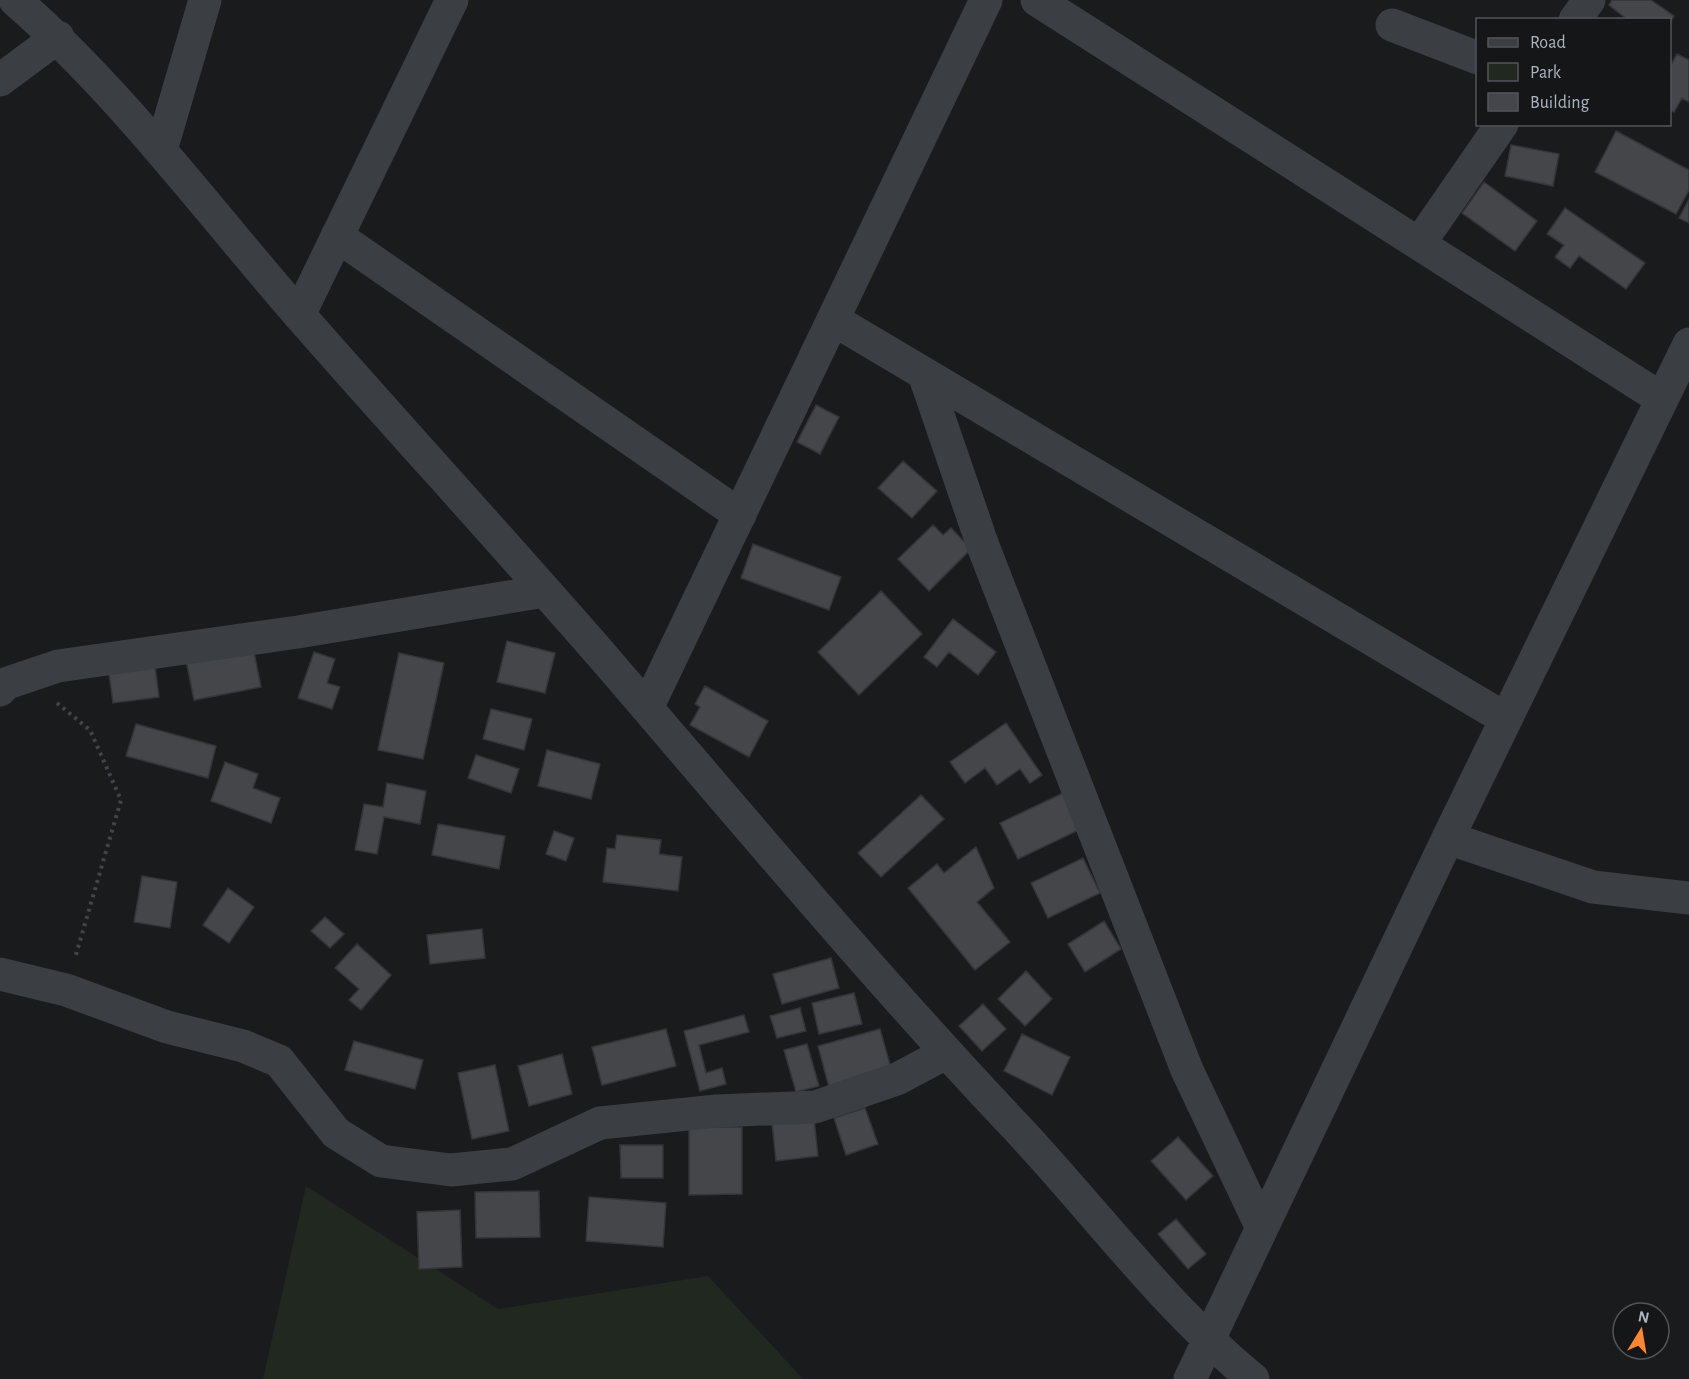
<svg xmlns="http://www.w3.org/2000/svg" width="1689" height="1379" font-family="'Alegreya Sans',sans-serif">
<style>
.green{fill:#20281f}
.building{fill:#44464a;stroke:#343539;stroke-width:1.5}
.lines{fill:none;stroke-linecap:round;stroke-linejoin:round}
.path{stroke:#414549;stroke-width:4;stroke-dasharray:3 4.5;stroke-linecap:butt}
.minor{stroke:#3b3e42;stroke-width:33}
</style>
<rect width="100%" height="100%" fill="#1a1b1d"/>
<!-- green -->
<path class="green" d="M306,1186l192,123 210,-33 95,103h-540z"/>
<!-- building -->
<path class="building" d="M1612,0h39l23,16 -4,7v-3h-42l-19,-15z
M1677,54l12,6v42l-7,-4 -8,14 -4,-2v-43z
M1616,131l73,39v20l-13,24 -81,-42z
M1511,145l48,9 -6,32 -48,-10z
M1484,182l53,39 -22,30 -53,-38z
M1689,199v24l-10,-5z
M1565,208l80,55 -19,26 -47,-33 -9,12 -15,-11 9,-12 -17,-11z
M816,405l23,12 -19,37 -23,-12z
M903,461l34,30 -25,27 -34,-30z
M933,525l10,10 8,-7 20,21 -42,42 -31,-32z
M753,544l88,33 -12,33 -88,-32z
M881,591l41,43 -63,61 -41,-43z
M953,619l43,33 -18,23 -29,-23 -12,15 -13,-10z
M507,641l48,12 -10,40 -48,-11z
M253,647l8,40 -67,13 -8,-40z
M314,652l21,7 -8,24 13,4 -8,22 -34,-11z
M399,653l45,10 -21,96 -45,-9z
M155,666l4,31 -46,6 -4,-30z
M705,686l63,35 -19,36 -59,-32 10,-18 -5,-3z
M491,709l41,10 -8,31 -41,-11z
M1006,723l36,52 -12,8 -10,-14 -23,16 -12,-17 -20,15 -15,-21z
M136,724l80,22 -8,32 -82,-22z
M547,750l53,14 -9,35 -53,-13z
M476,755l43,14 -8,24 -43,-15z
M225,762l33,12 -5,14 27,10 -9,25 -60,-22z
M387,783l39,8 -6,33 -36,-7 -7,37 -22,-4 9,-46 19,3z
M1063,793l18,36 -63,30 -18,-36z
M921,795l23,24 -63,58 -23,-24z
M438,824l67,12 -6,33 -67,-14z
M554,831l20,7 -8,23 -20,-7z
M617,835l44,5 -2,14 23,3 -4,34 -75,-9 4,-34 8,1z
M976,847l18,41 -17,14 33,40 -35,28 -67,-82 29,-24 7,9z
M1083,858l17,35 -52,25 -17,-35z
M142,876l35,6 -7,46 -36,-6z
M228,888l26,19 -25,36 -26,-18z
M325,917l19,17 -14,14 -19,-17z
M1104,921l17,28 -36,23 -17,-28z
M482,929l3,29 -55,6 -3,-29z
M357,944l34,31 -30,35 -12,-10 10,-11 -24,-21z
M831,958l8,30 -57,16 -9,-30z
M1026,971l26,28 -27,27 -27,-27z
M854,993l8,31 -43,10 -7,-31z
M983,1004l23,25 -24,22 -23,-25z
M800,1008l6,23 -29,7 -7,-22z
M744,1015l5,17 -50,13 7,28 16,-5 4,16 -26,7 -16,-60z
M666,1029l10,37 -74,19 -10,-38z
M880,1029l13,46 -63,16 -12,-45z
M1022,1034l48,23 -18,38 -48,-24z
M354,1041l69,19 -8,29 -70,-19z
M807,1044l12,42 -23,6 -12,-42z
M562,1054l10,40 -43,12 -11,-40z
M495,1065l14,66 -37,8 -14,-66z
M865,1108l13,36 -32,11 -12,-37z
M814,1119l4,37 -42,5 -4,-37z
M689,1127h53v67l-53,1z
M1178,1137l35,39 -27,24 -35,-39z
M620,1145h43v33h-42z
M539,1191l1,46 -64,1 -1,-46z
M589,1197l77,6 -3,44 -77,-6z
M460,1210l2,57 -43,2 -2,-57z
M1176,1219l30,35 -18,15 -30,-35z"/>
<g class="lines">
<!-- path -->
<path class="path" d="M57,703l33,27 31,70 -46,158"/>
<!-- minor -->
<path class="minor" d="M15,0c108,94 193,211 287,318 100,114 203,226 303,341 136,158 269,318 412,469 79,84 147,178 236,251
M1037,0l625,399
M1575,20l14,-20
M1392,25l86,33
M0,80l58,-43
M161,150l44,-150
M337,236l403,279
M1419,244l83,-120
M299,315l153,-315
M834,320l672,399
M924,374l59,172 204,524 74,156
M0,690l5,-6 53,-18 240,-34 247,-41
M647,708l339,-708
M1448,838l145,49 96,11
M0,974l66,16 101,37 76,19 36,15 57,72 45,28 70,9 61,-6 88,-41 117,-12 98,-4 82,-28 49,-26
M1190,1379l258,-541 241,-494"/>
</g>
<!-- legend -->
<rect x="1476" y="18" width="195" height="108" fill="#151618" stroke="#51565a" stroke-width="1.5"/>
<rect x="1488" y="38" width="30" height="9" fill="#3b3e42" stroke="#51565a" stroke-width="1.5"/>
<text x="1530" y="48" font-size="18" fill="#acb5bd">Road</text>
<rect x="1488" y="63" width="30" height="18" fill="#20281f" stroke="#51565a" stroke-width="1.5"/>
<text x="1530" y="78" font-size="18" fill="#acb5bd">Park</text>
<rect x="1488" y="93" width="30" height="18" fill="#44464a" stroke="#51565a" stroke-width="1.5"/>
<text x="1530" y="108" font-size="18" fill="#acb5bd">Building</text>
<!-- north arrow -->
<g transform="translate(1641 1331) rotate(11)"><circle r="28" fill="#151618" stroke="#51565a" stroke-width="1.5"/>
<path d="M0-4.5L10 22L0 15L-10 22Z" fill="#ff8630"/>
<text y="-9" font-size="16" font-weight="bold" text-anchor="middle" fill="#acb5bd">N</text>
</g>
</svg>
